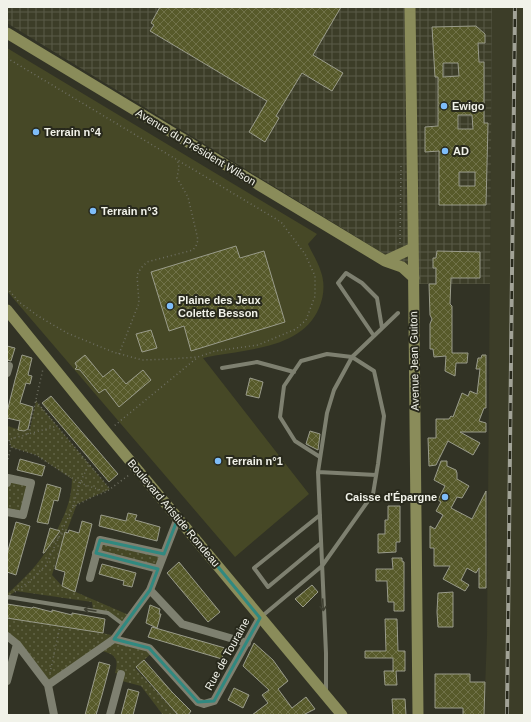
<svg xmlns="http://www.w3.org/2000/svg" width="531" height="722" font-family="Arial,sans-serif">
<style>
.built{fill:#3c3d28}
.industrial{fill:url(#industrial-grid)}
.grass{fill:url(#grass-dots)}
.garden{fill:#464826}
.building{fill:url(#building-cross-hatch);stroke:#9a9c8b;fill-rule:evenodd}
.lines{fill:none;stroke-linecap:round;stroke-linejoin:round}
.path{stroke:#6e6f62;stroke-width:1.5;stroke-dasharray:1 3;stroke-linecap:butt}
.lane{stroke:#7e8070;stroke-width:4}
.street{stroke:#7e8070;stroke-width:8}
.secondary{stroke:#8a8c5a;stroke-width:11}
.rail-casing{stroke:#a2a397;stroke-width:4}
.rail{stroke:#28291c;stroke-width:2.5;stroke-dasharray:8;stroke-linecap:butt}
.oneway{stroke:#3e3f31}
.marked{fill:none;stroke:#318980;stroke-width:3;stroke-linejoin:round}
.poi-dot{fill:#7ebdf9;stroke:#28291c;stroke-width:1.5}
.labels{text-anchor:middle;dominant-baseline:central;stroke-width:4;stroke-linejoin:round;paint-order:stroke}
.poi-label{font-size:11px;font-weight:bold;fill:#f1f2e9;stroke:#28291c;text-anchor:start}
.street-label{font-size:11px;fill:#f1f2e9;stroke:#28291c}
</style>
<defs>
<pattern id="industrial-grid" width="8" height="8" patternUnits="userSpaceOnUse"><rect width="8" height="8" fill="#3c3d28"/><path d="M0 4h8M4 0v8" fill="none" stroke="#595a47"/></pattern>
<pattern id="grass-dots" width="8" height="8" patternUnits="userSpaceOnUse"><rect width="8" height="8" fill="#464826"/><path d="M2 2h.1M6 6h.1" fill="none" stroke="#616346" stroke-width="1.8" stroke-linecap="round"/></pattern>
<pattern id="building-cross-hatch" width="8" height="8" patternUnits="userSpaceOnUse"><rect width="8" height="8" fill="#575a2a"/><path d="M0 0l8 8M0 8l8-8" fill="none" stroke="#707249"/></pattern>
</defs>
<rect width="100%" height="100%" fill="#323325"/>
<!-- built -->
<path class="built" d="M492,7h32v708h-40l3,-79z"/>
<!-- industrial -->
<path class="industrial" d="M7,7h485l-2,277h-74l-17,-21 -392,-240z"/>
<!-- grass -->
<path class="grass" d="M36,401l74,88 -33,15 -17,45 -8,26 10,11 69,30 -7,9 -16,-12 -15,-3 -1,-8 -76,-11 -9,6v-3c16,-14 32,-30 43,-49 3,-6 6,-13 9,-19 8,-16 13,-30 13,-47l-36,-24 -25,-8 -2,-7h-2v-14l17,5 6,-2z
M8,478l23,5 -8,32 -16,-3v-29z
M100,540l64,14 -6,15 -62,-16z
M7,618l95,15 14,3 37,16 -18,16 43,47h-15l-22,-29 -19,-5 1,-6 -8,-2c5,-17 -2,-19 -16,-23l-51,35 -41,-49z"/>
<!-- garden -->
<path class="garden" d="M7,48l310,186 -9,10c4,9 10,18 13,28 4,11 3,25 -2,36 -18,43 -78,41 -116,50l106,136 -74,63 -228,-266z"/>
<!-- building -->
<path class="building" d="M160,7h181l-28,48 30,18 -11,18 -30,-18 -26,43 3,2 -14,24 -16,-10 18,-31 -117,-70 4,-6 -3,-2z
M476,26l9,8v9h-7l1,19h5v61h4l-2,82h-47v-54l-14,1v-25l13,-1v-49h-3l-3,-50zM443,63h15l1,13 -16,1zM458,115h14l1,14h-15zM459,172h16v14h-16z
M236,246l4,12 24,-7 21,71 -94,29 -7,-25 -15,5 -18,-59z
M437,251l43,1v26h-29l-1,26 2,2v47h16l-1,10h-11l-1,13 -10,-5 1,-15 -12,1 -1,-8h-3v-25l2,-5 -2,-4 -1,-31h7v-16h-3v-10h3z
M151,330l6,18 -15,4 -6,-18z
M7,346l8,2 -4,13 -4,-1z
M22,355l10,3 -4,17 4,1 -2,8 -4,-1 -6,20 13,4 -5,22 -4,2 -6,-1 2,-9 -13,-3v-6l8,-32z
M85,355l18,22 10,-8 13,15 17,-14 8,10 -32,27 -14,-18 -6,4 -19,-23 -5,-1 2,-2 -2,-4z
M482,355h4v53h-2l-5,13 7,2v9h-26l20,11 -7,12 -25,-14 -12,24 -7,1 -1,-28h8v-19h13l2,-3 2,1 9,-24 6,3 2,-5 7,3 3,-25h-4l2,-11h3z
M250,378l13,4 -4,16 -13,-3z
M51,396l67,78 -9,8 -67,-79z
M310,431l10,3 -2,16 -12,-6z
M20,459l25,7 -3,10 -25,-6z
M441,461h6v5l9,4 1,3v6l12,7 -7,12 -5,-1 -6,11 21,11 14,-28v97h-7v-20l-3,5 -9,-5 -6,12 8,5 -4,6 -22,-12 7,-13h-16v-18h-4v-22l5,3 8,-14 -7,-4 5,-9 -3,-2 7,-14 -11,-6z
M47,484l14,4 -3,13 -4,-1 -6,24 -11,-2z
M388,506h12v36h-4v10l-18,1v-19h7v-14h3z
M128,513l9,2 -2,5 25,7 -3,14 -58,-15 2,-11 25,6z
M82,521l10,3 -17,68 -13,-6 3,-14 -10,-3 10,-37 3,1 1,-3 10,3z
M16,522l14,4 -14,49 -9,-3v-18z
M50,528l10,3 -16,22h-1z
M392,558h10v3l2,1v49h-10v-9h-6l-1,-21h-11v-12h17z
M179,562l41,50 -12,10 -41,-49z
M102,564l34,9 -4,14 -9,-2 1,-4 -25,-7z
M312,585l6,7 -15,15 -8,-8z
M453,592v35h-15l-1,-15 1,-19z
M7,604l25,4 1,-1 19,5v-2l20,5v-2l33,6 -2,14 -96,-15z
M150,605l10,4 -1,5h2l-4,14 -11,-5z
M385,619h12l1,32h7v20h-9l1,14h-12l-1,-14h10h-1v-13h-28v-7h21z
M152,627l73,21 -3,11 -74,-22z
M254,643l19,17 15,21 -10,8 14,19 14,-11 9,12 -12,6h-51l16,-12 -6,-8 7,-5 -26,-24z
M144,660l28,32 19,19 -3,4h-10l-42,-48z
M99,662l11,3 -8,30 -6,20h-11z
M435,674h35v8h15l-1,33h-21v-7h-28z
M234,688l15,7 -6,13 -15,-8z
M128,689l11,3 -6,23h-12z
M392,699h13l1,16h-13z"/>
<g class="lines">
<!-- path -->
<path class="path" d="M7,58l274,164 24,32 10,22v20l-9,24 -10,9 -38,16 -43,6 -17,6 -84,69
M400,243l1,-78
M7,288l12,14 19,14 29,17 46,19 29,8 28,-1 28,-2
M119,354l20,-51 -2,-28 4,-7 6,-6 46,-12 3,-4 2,-6 -10,-43 -11,-19 2,-11 -2,-8
M36,401l73,87
M28,434l15,-65
M7,440l50,-14
M9,440l2,7 25,8 44,28 9,-19
M7,463l4,-16
M73,506l7,-23 26,9
M15,592l16,-12 15,-15 27,-58 21,-11 12,-4 23,-17
M50,673l10,-47"/>
<!-- lane -->
<path class="lane" d="M374,336l-36,-53 8,-10 16,10 15,15 5,30
M222,368l35,-6 37,10
M318,472l58,3
M320,515l-66,53 14,19 53,-44
M7,598l1,-1 100,16 16,12
M261,617l61,-51 51,-72 5,-30 6,-48 -10,-45 -22,-14 -25,-3 -26,7 -17,25 -4,31 15,24 25,16
M326,691v-38l-8,-181 9,-59 7,-23 18,-33 46,-44"/>
<!-- street -->
<path class="street" d="M7,366h2l-2,7
M7,483l1,-5 23,5 -8,32 -16,-3
M96,553l62,16
M90,578l10,-38 64,14
M150,590l32,34 65,19
M7,636l10,8 31,41 6,30
M114,639l35,9 49,54 6,2 10,-3 46,-83
M7,681l10,-37
M48,685l66,-46 36,-49 28,-72
M110,715l11,-41"/>
<!-- secondary -->
<path class="secondary" d="M410,7l3,214 5,494
M7,33l378,228 17,6 12,11
M385,261l28,-13
M7,310l99,122 236,283"/>
<!-- rail casing -->
<g class="rail-casing">
<path id="rail" d="M507,715l8,-708"/>
</g>
<!-- rail -->
<use href="#rail" class="rail"/>
</g>
<!-- one-way arrows -->
<defs><path id="oneway-shaft" d="M-6 0H5M1.5-3L5.5 0L1.5 3" fill="none" stroke-width="1.6" stroke-linecap="round" stroke-linejoin="round"/></defs>
<g class="oneway">
<use href="#oneway-shaft" transform="translate(323 605) rotate(87)"/>
<use href="#oneway-shaft" transform="translate(90 610) rotate(-171)"/>
</g>
<!-- marked area -->
<path class="marked" d="M178,518l82,100 -46,83 -16,1 -49,-54 -35,-9 36,-49 8,-21 -62,-16 4,-13 64,14z"/>
<!-- markers -->
<g class="poi-dot">
<circle cx="444" cy="106" r="4"/>
<circle cx="36" cy="132" r="4"/>
<circle cx="445" cy="151" r="4"/>
<circle cx="93" cy="211" r="4"/>
<circle cx="170" cy="306" r="4"/>
<circle cx="218" cy="461" r="4"/>
<circle cx="445" cy="497" r="4"/>
</g>
<g class="labels">
<!-- poi labels -->
<g class="poi-label">
<text x="452" y="106">Ewigo</text>
<text x="44" y="132">Terrain n°4</text>
<text x="453" y="151">AD</text>
<text x="101" y="211">Terrain n°3</text>
<text x="178" y="300">Plaine des Jeux<tspan x="178" dy="13">Colette Besson</tspan></text>
<text x="226" y="461">Terrain n°1</text>
<text x="437" y="497" text-anchor="end">Caisse d'Épargne</text>
</g>
<!-- street labels -->
<g class="street-label">
<text transform="translate(196 147) rotate(31)">Avenue du Président Wilson</text>
<text transform="translate(414 361) rotate(-91)">Avenue Jean Guiton</text>
<text transform="translate(174 513) rotate(50)">Boulevard Aristide Rondeau</text>
<text transform="translate(227 654) rotate(-61)">Rue de Touraine</text>
</g>
</g>
<!-- border -->
<rect width="531" height="722" fill="none" stroke="#f1f2e9" stroke-width="16"/>
</svg>
